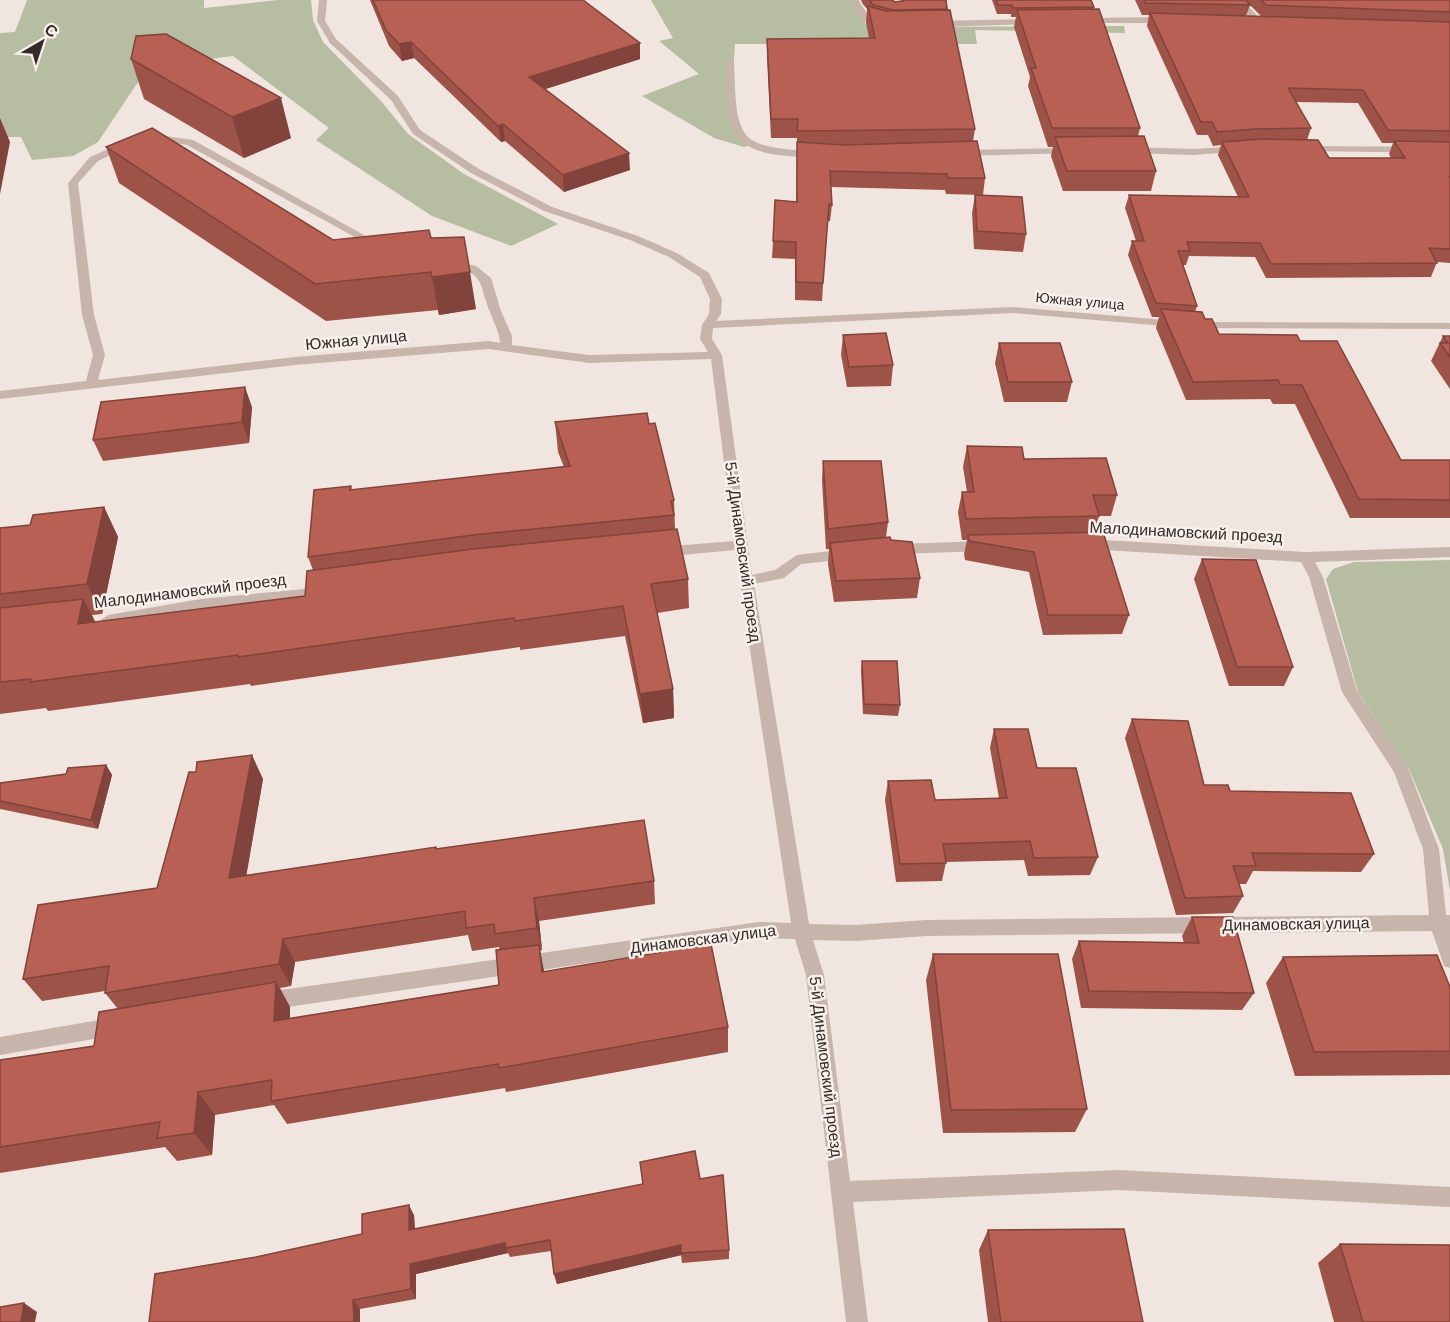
<svg xmlns="http://www.w3.org/2000/svg" width="1450" height="1322" font-family="Helvetica,sans-serif">
<style>
.green{fill:#b7bda0}
.lines{fill:none;stroke-linecap:round;stroke-linejoin:round}
.minor{fill:#c7b5ac;fill-rule:evenodd}
.wall{fill:#9e5348;fill-rule:evenodd}
.shaded-wall{fill:#81433b}
.building{fill:#b86054;stroke:#81433b;stroke-width:1.5}
.labels{text-anchor:middle;dominant-baseline:central;stroke-width:5;stroke-linejoin:round;paint-order:stroke}
.far-street-label{font-size:14px;fill:#352c2a;stroke:#f8f0eb}
.street-label{font-size:16px;fill:#352c2a;stroke:#f8f0eb}
</style>
<rect width="100%" height="100%" fill="#f0e5df"/>
<!-- green -->
<path class="green" d="M27,0h177v8l74,-8h33l2,20 10,22 58,59 27,33 56,40 94,50 -47,22 -79,-30 -116,-76 13,-12 -96,-72 -85,11 -50,75 -25,14 -41,4 -11,-23h-21v-104l15,-1z
M651,0h208l7,25 43,2 215,-1 1,7 -150,-3 2,14h-242c-2,29 -5,79 18,100l-9,3 -30,-9 -72,-42 57,-22 -40,-33 14,-3z
M1450,560v331l-7,-42 -34,-80 -51,-77 -32,-113 7,-10 21,-7z"/>
<g class="lines">
<!-- minor -->
<path class="minor" d="M319,0h8l-2,21 11,18 62,57 22,34 59,39 73,38 86,29 39,17 32,20 13,26 -1,15 -5,7 296,-14 176,15 262,1v6l-262,-1 -176,-15 -299,15 -1,11 10,16 30,220 23,-5 22,-15 51,-6 7,5 -7,5 -47,5 -17,14 -30,6 55,340 46,1 71,-5 503,-5 -6,-66 -29,-77 -52,-80 -33,-115 -8,-15 -213,-13 -7,-5 7,-5 217,13 145,-5v10l-135,5 8,15 34,114 50,74 32,84 7,66h4v53l-6,-2 -12,-35 -506,5 -71,5 -42,-1 11,35 26,206 269,-11 331,17v20l-331,-17 -266,12 15,120h-22l-40,-347 -11,-36 -36,-1 -492,72 -7,-3 -2,-6 2,-6 7,-3 492,-70 32,1 -56,-373 -74,7 -7,-5 7,-5 73,-6 -23,-182 -122,4 -100,-14 -194,16 -295,34v-8l86,-10 7,-26 -11,-40 -14,-132 22,-26 37,-16 3,1v4l-32,15 -20,22 16,132 11,40 -7,25 197,-23 194,-16 11,2c0,-11 -7,-21 -10,-31 -13,-34 -4,-37 -44,-47l-2,-2 6,-3 26,6 15,12 10,33 11,25v9l77,10 119,-3 -8,-13 2,-14 7,-11 1,-15 -10,-22 -31,-20 -39,-17 -86,-29 -73,-38 -58,-39 -22,-34 -61,-57 -13,-22z
M850,0h8l11,16 21,7 -11,2 -17,-5z
M1234,0h9l18,20v4h-6z
M1084,18l84,-1 4,3 -4,3h-87l-1,-2z
M1033,19l4,3 -1,2 -102,3 -4,-3 4,-3z
M730,59l4,3c3,80 1,84 83,90l5,3 -1,2c-14,2 -30,-1 -43,-2 -59,-8 -51,-45 -52,-93z
M152,134l41,6 189,105 -1,2h-8l-186,-102 -38,-6v-4z
M1240,146l5,3 -2,2 -49,4 -65,-2 -5,-3 5,-3 65,2z
M1303,146l147,1v6l-150,-2 -2,-2z
M1072,148l3,1v4l-114,3 -5,-3 5,-3z
M986,541l7,5 -7,5 -90,3 -7,-5 7,-5z
M325,587l7,5 -7,5 -124,12 -93,16 -7,-5 7,-5 93,-16z
M117,1017l7,3 2,6 -2,6 -7,3 -117,20v-18z"/>
</g>
<!-- wall -->
<path class="wall" d="M370,0h213l57,59 -95,30 85,81 -66,22 -59,-51 -4,1 -87,-84 -12,3 -13,-15z
M861,0h32l1,2 7,-1v-1h45l29,129 -2,12 12,37 -2,17 -37,-1 -1,-4 -114,-3 1,18 -2,16h-3l-5,80 -27,-1v-41l-23,-1 1,-17 23,-39 1,-64h-26l-4,-81v-18l102,-1 -3,-15 1,-14 -5,-6z
M992,0h99l3,7 -1,2 47,119 -2,8 18,35 -5,20h-88l-12,-35 2,-9h-5l-20,-61 2,-9 -16,-50 2,-10h-5v-3h-14z
M1135,0h315v263l-13,-1 -6,15 -165,1 -11,-21 -66,-1 -3,9h-3l14,41 -2,6 10,7 14,15 81,7 101,119h49v58h-100l-55,-114h-22l-3,-5 -84,1 -30,-72 3,-11h-7l-24,-62 4,-14h4l-11,-33 4,-13 109,2 -20,-42 3,-10 -8,1 -5,-11h-11l-50,-109 2,-11h-7zM1248,3l13,13h-15l4,-11zM1296,102l62,1 24,40h11l-4,11 2,4h-62l-22,-18 4,-12z
M131,59l160,79 -47,20 -100,-59z
M106,147l227,93 98,-2 45,71 -37,6 -1,-5 -112,11 -207,-138z
M975,195l51,39 -3,18 -49,-3 -2,-36z
M843,335l50,30 -2,21 -44,1 -6,-32z
M1443,336h7v53l-19,-28z
M999,343l73,39 -5,20h-63l-9,-39z
M252,407l-3,36 -146,18 -10,-21z
M555,422l94,2 25,76 1,29 13,50 1,29 -32,5 16,76 1,29 -31,5 -18,-87 -105,14v-3l-269,39 -1,-2 -202,27 -2,-3 -46,6v-186l30,-3 74,-18 14,30 -16,77 -10,1 3,7 210,-26 8,-26 -5,-13 43,-71 1,4 212,-23 -6,-15z
M967,446l57,13 93,36 -6,21h-12l-5,16 35,83 -7,19 -79,1 -14,-63 -64,-12 -1,-6 3,-14h-5l-4,-28 4,-20h5l-4,-25z
M823,461l65,61 -2,15 5,3 29,38 -3,20 -83,4 -6,-38 1,-15h-3l-4,-68z
M1202,559l91,108 -9,19h-55l-35,-107z
M862,661l38,44 -2,11 -35,-2 -2,-43z
M1132,719l72,66 26,6 144,63 -13,18 -108,-1 -7,13h-7l4,12 -10,17 -57,2 -51,-177z
M994,729l43,39 61,89 -8,18 -62,1 -4,-16 -78,2 -4,19 -46,1 -11,-82 3,-19 47,19 64,-2 -9,-50z
M106,765l6,10 -14,54 -98,-20v-26l66,-9z
M263,779l-17,96 191,-26 217,32 1,23 -116,17 3,29 -2,1 4,21 184,55v25l-222,40 -1,-4 -218,36 -13,-19 -59,10 -3,40 -35,6 -12,-14 -165,26v-113l94,-14 24,-37 -13,-16v-2l-63,10 -19,-22 134,-91zM468,935l4,16 27,-4 1,3 -1,35 -209,33v-11l-10,-19 11,-2 4,-24z
M1192,917l62,76 -12,17 -161,-2 -9,-49 7,-18 105,2 -2,-7z
M933,954l154,155 -12,23 -132,1 -17,-153z
M1283,957l167,30v88l-155,1 -29,-93z
M700,1179l29,71v9l-47,4 -1,-8 -124,29 -3,-10 -3,-23 -41,6 -2,-4 -92,21v25l-56,10 -104,-52 106,-23 52,-19 1,14z
M988,1230l155,92h-155l-9,-72z
M1340,1244l110,78h-116l-16,-59z"/>
<!-- shaded-wall -->
<path class="shaded-wall" d="M411,42l3,16 -12,3 -3,-17z
M640,43v16l-110,35 -1,-17z
M281,98l10,40 -47,20 -12,-41z
M0,118l10,24 -10,52z
M503,124l2,17 -4,1 -3,-16z
M629,153l1,17 -66,22 -1,-17z
M470,272l6,37 -37,6 -7,-38z
M245,387l7,20 -3,36 -7,-21z
M104,507l14,30 -16,77 -15,-30z
M83,599l16,30 -21,-5z
M673,689l1,29 -31,5 -3,-29z
M252,755l11,24 -21,122 -13,-23z
M106,765l6,10 -14,54 -7,-9z
M534,898l5,23 3,29 -5,-22z
M283,939l12,23 -4,24 -12,-22z
M539,945l5,26 3,27 -5,-26z
M276,982l14,25 -1,38 -15,-24z
M198,1092l17,23 -3,40 -18,-22z
M409,1205l5,10 1,25 -6,-10z
M505,1243l1,5 2,5 -92,21v25l-5,-10 -1,-25z
M681,1245l1,10 -125,29 -3,-10z
M353,1300l7,9v13h-6z
M24,1303l13,9 -2,10h-14z"/>
<!-- building -->
<path class="building" d="M373,0h210l57,43 -111,34 100,76 -66,22 -60,-51 -5,2 -87,-84 -12,2 -13,-14z
M869,0h24l1,2 9,-1 -1,-1h44l1,9 -54,1 -20,-5z
M996,0h95l3,7 -81,1 -1,-3h-14z
M1144,0h102l4,5 -105,-2z
M1261,0h189v12l-184,-7z
M868,6l18,5 64,-1 25,119 -169,2h-9l1,-12h-27l-4,-80 108,-1z
M1099,9l41,119h-88l-21,-60h5l-19,-58z
M1150,13l300,9v109l-62,-1 -25,-40 -75,-2 23,40 -56,1 -38,3 -5,-10h-11z
M166,34l115,64 -49,19 -101,-58 5,-23z
M152,128l181,112 96,-10 2,8 33,-1 6,35 -38,5 -1,-5 -116,12 -209,-137z
M1144,136l12,35h-89l-12,-34z
M1262,139l56,1 11,18h76l-11,-17 56,1v35h-1l1,1v71l-21,-1 8,15 -166,1 -11,-21 -73,-1 3,9h-12l19,55 -41,-3 -24,-62h12l-15,-46 120,2 -27,-55z
M977,141l8,37h-37l-1,-4 -117,-3 2,34 -3,-1 -6,79 -27,-1v-40l-23,-1 2,-41 22,2v-60l47,3z
M975,195l47,2 4,37 -49,-3z
M1161,309l41,3 3,7h7l7,15 78,1 3,6h37l64,119h49v40l-91,-1 -57,-114h-22l-2,-5 -85,2z
M886,333l7,32 -44,2 -6,-32z
M1443,336h7v21l-10,-14h8z
M999,343h61l12,39h-64z
M245,387l-3,35 -149,18 8,-38z
M647,413l2,11 6,-1 19,77 -3,1 3,14 -201,20 -165,22 6,-67 37,-4 -1,4 220,-24 -15,-44z
M967,446l55,1 2,12 82,-1 11,37h-24l6,21 -133,3 -4,-27h12z
M823,461h58l7,61 -60,7z
M104,507l-17,77 -87,10v-66l30,-3 3,-10z
M677,529l11,50 -37,5 22,105 -33,5 -17,-88 -108,15 -1,-3 -276,39v-2l-208,27 1,-3 -31,3v-74l83,-9 -5,25 227,-28 2,-25 166,-22z
M1103,532l26,83h-81l-14,-63 -65,-11 -1,-6z
M890,537l1,3 21,2 8,36 -84,3 -6,-38z
M1202,559l54,1 37,107h-56z
M862,661h35l3,44 -36,-1z
M1132,719l56,2 16,64h24l2,6 121,2 23,61 -122,-1 4,13h-23l10,30 -58,2z
M994,729h34l9,39h39l22,89 -64,1 -4,-17 -87,3 3,19 -46,1 -12,-83 43,-1 4,20 72,-2z
M252,755l-23,123 207,-31v2l208,-29 10,61 -120,17 3,30 -42,6 -1,-10 -28,4 -1,-17 -182,28 -4,25 -174,29 4,-27 -86,13 15,-74 119,-17 32,-116h7l1,-10z
M106,765l-15,55 -91,-19v-18l66,-9 2,-6z
M1192,917h41l21,76 -165,-2 -10,-50 120,2z
M711,944l17,83 -229,41 -1,-4 -227,37 1,-21 -74,12 -4,41 -37,5 3,-16 -160,25v-87l94,-14 5,-34 177,-30 -2,39 225,-36 -3,-35 43,-5 3,27z
M933,954h125l29,155 -136,1z
M1437,955l13,32v64l-136,1 -31,-95z
M695,1151l5,28 23,-4 6,75 -48,3v-8l-127,29 -4,-34 -44,8 -1,-5 -95,21 1,25 -58,11 1,22h-205l6,-48 101,-17 106,-23v-20l47,-9v25l234,-46 -3,-22z
M1124,1229l19,93h-142l-13,-92z
M1340,1244l110,1v77h-87z
M24,1303l-3,19h-21v-15z"/>
<g class="labels">
<!-- far-street labels -->
<g class="far-street-label">
<text transform="translate(1080 301) rotate(5)">Южная улица</text>
</g>
<!-- street labels -->
<g class="street-label">
<text transform="translate(356 340) rotate(-5)">Южная улица</text>
<text transform="translate(1186 532) rotate(3)">Малодинамовский проезд</text>
<text transform="translate(743 552) rotate(82)">5-й Динамовский проезд</text>
<text transform="translate(190 591) rotate(-7)">Малодинамовский проезд</text>
<text transform="translate(1296 924) rotate(-1)">Динамовская улица</text>
<text transform="translate(703 939) rotate(-7)">Динамовская улица</text>
<text transform="translate(826 1067) rotate(83)">5-й Динамовский проезд</text>
</g>
</g>
<!-- north arrow -->
<g transform="translate(42 42) rotate(39)" stroke="#f8f0eb" stroke-width="4.5" paint-order="stroke">
<path d="M0-4.5L10 22L0 15L-10 22Z" fill="#352c2a"/>
<text y="-9" font-size="16" font-weight="bold" text-anchor="middle" fill="#352c2a">С</text>
</g>
</svg>
